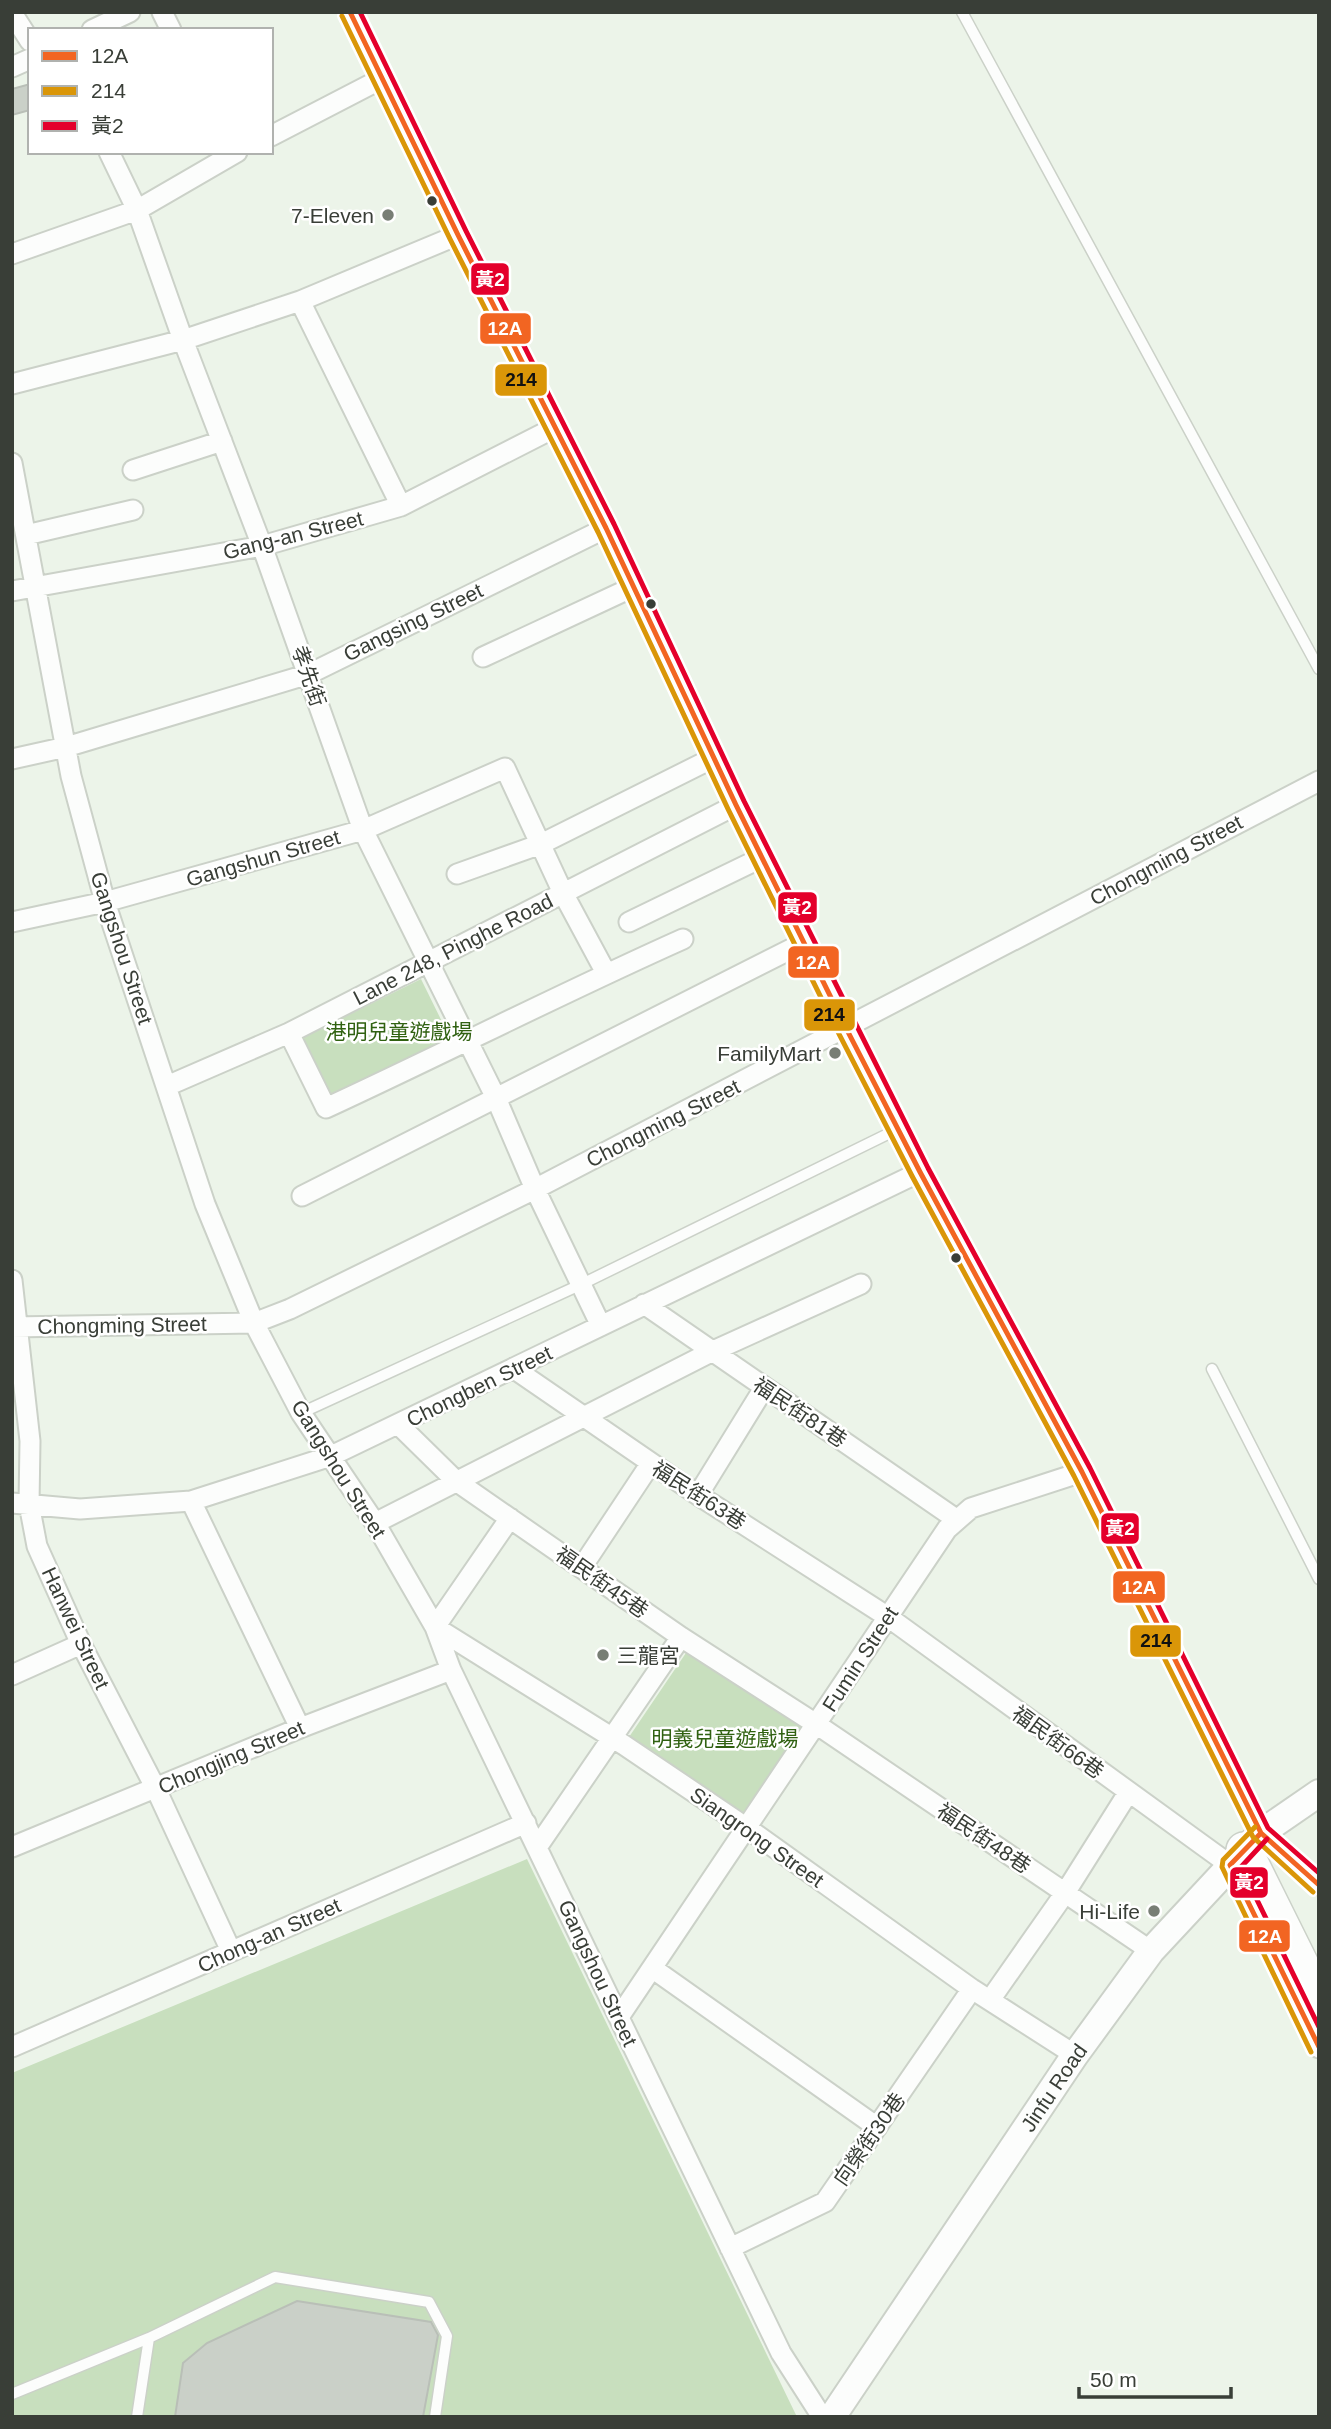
<svg xmlns="http://www.w3.org/2000/svg" width="1331" height="2429" font-family="Arial,'Noto Sans TC',sans-serif">
<style>
.green{fill:#c8dfbe}
.building{fill:#cad0c8;stroke:#b9bfb7;stroke-width:2}
.lines{fill:none;stroke-linecap:round;stroke-linejoin:round}
.lane-casing{stroke:#cbd1c8;stroke-width:13}
.street-casing{stroke:#cbd1c8;stroke-width:23}
.secondary-casing{stroke:#cbd1c8;stroke-width:30}
.highway-casing{stroke:#cbd1c8;stroke-width:38}
.lane{stroke:#fcfdfc;stroke-width:10}
.street{stroke:#fcfdfc;stroke-width:19}
.secondary{stroke:#fcfdfc;stroke-width:26}
.highway{stroke:#fcfdfc;stroke-width:35}
.bus-1-casing{stroke:#fff;stroke-width:10}
.bus-2-casing{stroke:#fff;stroke-width:10}
.bus-3-casing{stroke:#fff;stroke-width:10}
.bus-1{stroke:#f26522;stroke-width:5}
.bus-2{stroke:#da9608;stroke-width:5}
.bus-3{stroke:#e4002b;stroke-width:5}
.bus-dot{fill:#393e37;stroke:#fff;stroke-width:2.5}
.poi-dot{fill:#787e75;stroke:#fff;stroke-width:2.5}
.labels{text-anchor:middle;dominant-baseline:central;stroke-width:5;stroke-linejoin:round;paint-order:stroke}
.poi-label{font-size:21px;fill:#393e37;stroke:#fff;text-anchor:end}
.street-label{font-size:21px;fill:#393e37;stroke:#fff}
.park-label{font-size:21px;fill:#306111;stroke:#fff}
.line-badge{stroke:#fff;stroke-width:2.5}
.badge-label{font-size:19px;text-anchor:middle;font-weight:bold;fill:#fff}
.pale-badge-label{font-size:19px;text-anchor:middle;font-weight:bold;fill:#111}
</style>
<rect width="100%" height="100%" fill="#ecf4e9"/>
<!-- green -->
<path class="green" d="M421,979l33,67 -126,60 -32,-65z
M690,1647l118,78 -62,94 -119,-79z
M527,1859l270,558h-785v-344z"/>
<!-- building -->
<path class="building" d="M30,84v26l-18,5v-26z
M297,2301l134,21 7,13 -15,82h-248l8,-54 24,-20z"/>
<g class="lines">
<!-- lane casing -->
<g class="lane-casing">
<path id="lane" d="M962,12l357,657
M1212,1369l107,210
M301,1413l281,-129 316,-155
M12,2394l137,-56 126,-61 154,25 18,34 -12,81
M137,2417l12,-79"/>
</g>
<!-- street casing -->
<g class="street-casing">
<path id="street" d="M162,12l9,18
M350,12l108,223 148,293 130,277 110,223 74,144 162,300 179,361 58,52
M12,13l18,28
M92,30l38,-18
M12,67l18,-8
M271,136l112,-58
M109,152l28,58 46,130 79,206 101,284 133,268 39,91 66,137
M12,254l125,-44 100,-58
M300,301l101,205
M12,384l171,-44 117,-39 158,-66
M12,463l59,313 34,126 100,302 49,119 47,90 74,110 60,104 16,43 330,683 41,64
M133,470l89,-29
M26,535l107,-25
M12,591l250,-45 139,-40 155,-79
M483,657l150,-70
M12,759l54,-12 243,-73 297,-146
M457,874l84,-30 172,-86
M12,922l93,-20 258,-72 142,-62 58,125 43,80
M629,922l132,-64
M289,1033l37,75c119,-55 236,-115 357,-169
M167,1086l122,-53 447,-228
M302,1196l501,-253
M12,1280l18,161 -1,63 8,42 44,98 75,145 75,162
M644,1304l312,215
M12,1327l242,-4 36,-14 245,-120 784,-408
M513,1368l185,127 190,122 342,248 89,183
M399,1425l57,56 225,156 135,87 335,227
M698,1495l66,-107
M191,1501l109,227
M12,1503l68,6 111,-8 140,-45 589,-284
M510,1518l-75,109 189,118 123,83 225,161 103,66
M375,1523l336,-171 150,-68
M582,1567l69,-104
M12,1675l69,-31
M538,1846l143,-209
M12,1847l288,-119 151,-58
M652,1968l225,159
M990,2000l75,-107 63,-100
M619,2017l328,-488 24,-21 111,-36
M12,2047l514,-224
M730,2248l95,-46 147,-213"/>
</g>
<!-- secondary casing -->
<g class="secondary-casing">
<g id="secondary">
<path id="s1" d="M832,2417l243,-362 76,-104 110,-118 58,-40"/>
</g>
</g>
<!-- highway casing -->
<g class="highway-casing">
<path id="highway" d="M1244,1850l75,151"/>
</g>
<!-- lane -->
<use href="#lane" class="lane"/>
<!-- street -->
<use href="#street" class="street"/>
<!-- secondary -->
<use href="#secondary" class="secondary"/>
<!-- highway -->
<use href="#highway" class="highway"/>
<!-- bus-1 casing -->
<g class="bus-1-casing">
<path id="bus-1" d="M350,12l108,223 148,293 130,277 110,223 74,144 162,300 179,361 58,52
M1261,1833l-31,32 89,182"/>
</g>
<!-- bus-2 casing -->
<g class="bus-2-casing">
<path id="bus-2" d="M342,16l108,223 148,293 130,277 110,223 74,144 162,300 179,361 60,55
M1255,1827l-32,33 -1,7 89,185"/>
</g>
<!-- bus-3 casing -->
<g class="bus-3-casing">
<path id="bus-3" d="M360,12l106,219 148,293 130,277 184,367 162,300 178,360 51,45
M1267,1839l-26,28 78,160"/>
</g>
<!-- bus-1 -->
<use href="#bus-1" class="bus-1"/>
<!-- bus-2 -->
<use href="#bus-2" class="bus-2"/>
<!-- bus-3 -->
<use href="#bus-3" class="bus-3"/>
</g>
<!-- markers -->
<g class="bus-dot">
<circle cx="432" cy="201" r="6"/>
<circle cx="651" cy="604" r="6"/>
<circle cx="956" cy="1258" r="6"/>
</g>
<g class="poi-dot">
<circle cx="388" cy="215" r="7"/>
<circle cx="835" cy="1053" r="7"/>
<circle cx="603" cy="1655" r="7"/>
<circle cx="1154" cy="1911" r="7"/>
</g>
<g class="labels">
<!-- poi labels -->
<g class="poi-label">
<text x="374" y="215">7-Eleven</text>
<text x="821" y="1053">FamilyMart</text>
<text x="617" y="1655" text-anchor="start">三龍宮</text>
<text x="1140" y="1911">Hi-Life</text>
</g>
<!-- street labels -->
<g class="street-label">
<text transform="translate(293 535) rotate(-14)">Gang-an Street</text>
<text transform="translate(413 622) rotate(-26)">Gangsing Street</text>
<text transform="translate(309 676) rotate(71)">孝先街</text>
<text transform="translate(263 858) rotate(-16)">Gangshun Street</text>
<text transform="translate(1166 860) rotate(-28)">Chongming Street</text>
<text transform="translate(122 948) rotate(72)">Gangshou Street</text>
<text transform="translate(453 949) rotate(-27)">Lane 248, Pinghe Road</text>
<text transform="translate(663 1123) rotate(-27)">Chongming Street</text>
<text transform="translate(122 1325) rotate(-1)">Chongming Street</text>
<text transform="translate(479 1386) rotate(-26)">Chongben Street</text>
<text transform="translate(800 1412) rotate(34)">福民街81巷</text>
<text transform="translate(339 1469) rotate(58)">Gangshou Street</text>
<text transform="translate(699 1495) rotate(33)">福民街63巷</text>
<text transform="translate(602 1582) rotate(35)">福民街45巷</text>
<text transform="translate(76 1628) rotate(65)">Hanwei Street</text>
<text transform="translate(860 1659) rotate(-57)">Fumin Street</text>
<text transform="translate(1058 1742) rotate(36)">福民街66巷</text>
<text transform="translate(231 1757) rotate(-23)">Chongjing Street</text>
<text transform="translate(757 1837) rotate(35)">Siangrong Street</text>
<text transform="translate(984 1838) rotate(34)">福民街48巷</text>
<text transform="translate(269 1935) rotate(-24)">Chong-an Street</text>
<text transform="translate(598 1973) rotate(65)">Gangshou Street</text>
<text stroke="none"><textPath href="#s1" startOffset="397">Jinfu Road</textPath></text>
<text transform="translate(869 2139) rotate(-55)">向榮街30巷</text>
</g>
<!-- park labels -->
<g class="park-label">
<text x="399" y="1031">港明兒童遊戲場</text>
<text x="725" y="1738">明義兒童遊戲場</text>
</g>
</g>
<g class="line-badge">
<rect x="470" y="262" width="40" height="34" rx="7" fill="#e4002b"/>
<rect x="479" y="312" width="53" height="33" rx="7" fill="#f26522"/>
<rect x="494" y="363" width="54" height="34" rx="7" fill="#da9608"/>
<rect x="777" y="891" width="41" height="33" rx="7" fill="#e4002b"/>
<rect x="787" y="945" width="53" height="34" rx="7" fill="#f26522"/>
<rect x="803" y="998" width="53" height="34" rx="7" fill="#da9608"/>
<rect x="1100" y="1512" width="40" height="33" rx="7" fill="#e4002b"/>
<rect x="1112" y="1570" width="54" height="34" rx="7" fill="#f26522"/>
<rect x="1129" y="1624" width="53" height="34" rx="7" fill="#da9608"/>
<rect x="1229" y="1866" width="40" height="33" rx="7" fill="#e4002b"/>
<rect x="1238" y="1919" width="53" height="34" rx="7" fill="#f26522"/>
</g>
<g class="badge-label">
<text x="490" y="286">黃2</text>
<text x="505" y="335">12A</text>
<text x="797" y="914">黃2</text>
<text x="813" y="969">12A</text>
<text x="1120" y="1535">黃2</text>
<text x="1139" y="1594">12A</text>
<text x="1249" y="1889">黃2</text>
<text x="1265" y="1943">12A</text>
</g>
<g class="pale-badge-label">
<text x="521" y="386">214</text>
<text x="829" y="1021">214</text>
<text x="1156" y="1647">214</text>
</g>
<!-- border -->
<rect width="1331" height="2429" fill="none" stroke="#393e37" stroke-width="28"/>
<!-- legend -->
<rect x="28" y="28" width="245" height="126" fill="#ffffff" stroke="#b0b2af" stroke-width="2"/>
<rect x="42" y="51" width="35" height="10" fill="#f26522" stroke="#b0b2af" stroke-width="2"/>
<text x="91" y="63" font-size="21" fill="#393e37">12A</text>
<rect x="42" y="86" width="35" height="10" fill="#da9608" stroke="#b0b2af" stroke-width="2"/>
<text x="91" y="98" font-size="21" fill="#393e37">214</text>
<rect x="42" y="121" width="35" height="10" fill="#e4002b" stroke="#b0b2af" stroke-width="2"/>
<text x="91" y="133" font-size="21" fill="#393e37">黃2</text>
<!-- scale -->
<path d="M1079 2387v10h152v-10" fill="none" stroke="#393e37" stroke-width="3.5"/>
<text x="1090" y="2387" font-size="21" fill="#393e37" stroke="#ffffff" stroke-width="5" paint-order="stroke">50 m</text>
</svg>
